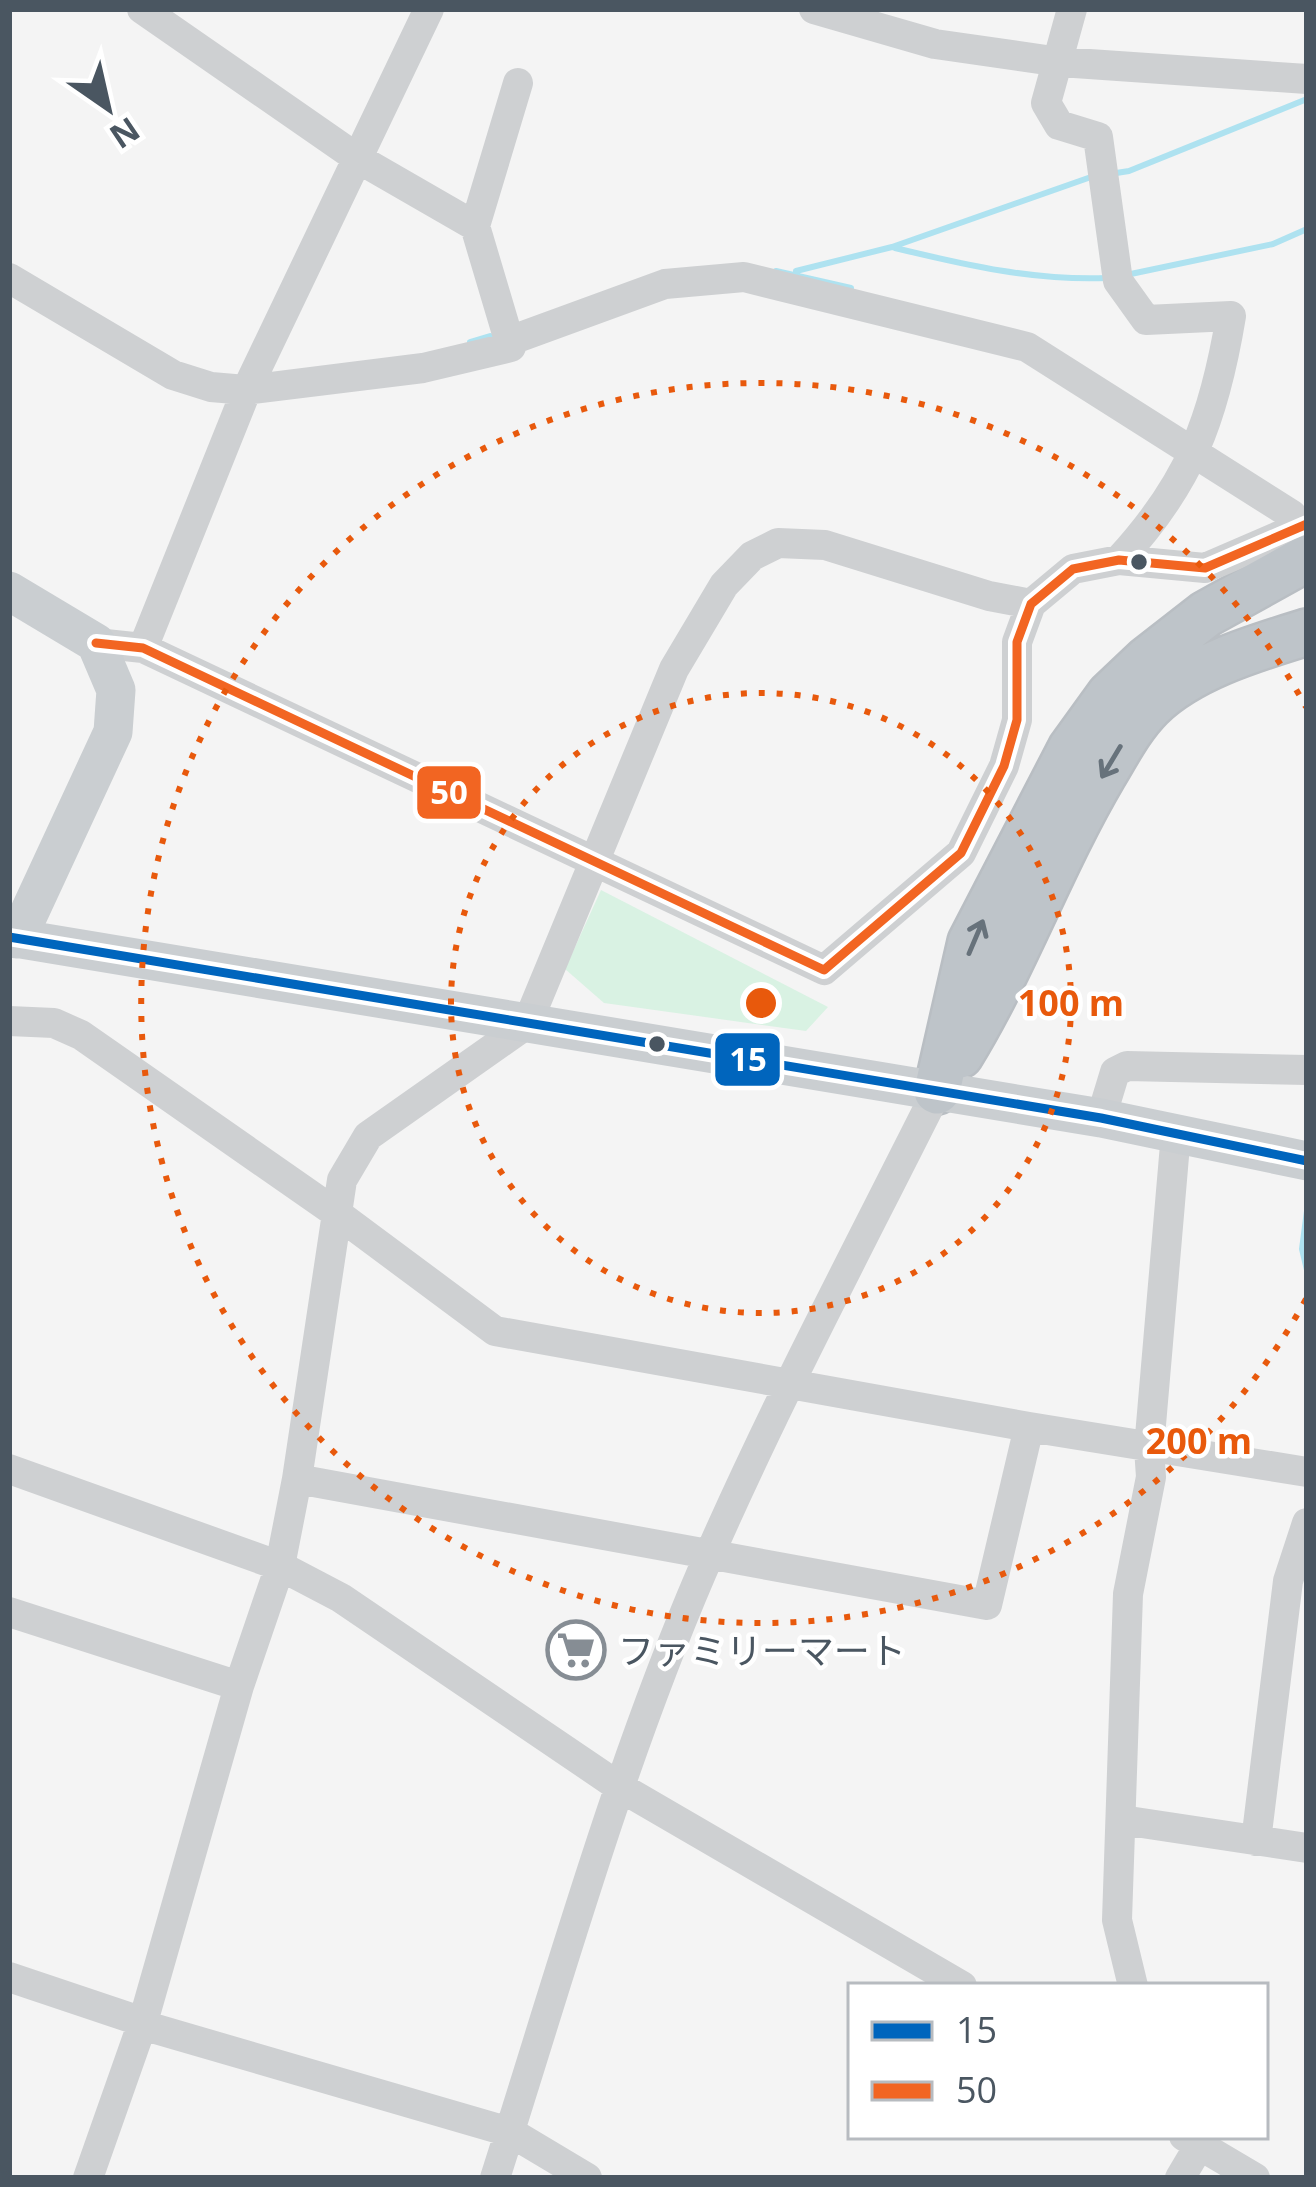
<svg xmlns="http://www.w3.org/2000/svg" width="1316" height="2187" font-family="'Open Sans','Noto Sans JP',sans-serif">
<style>
.green{fill:#d9f2e3}
.lines{fill:none;stroke-linecap:round;stroke-linejoin:round}
.stream{stroke:#aee2f0;stroke-width:6}
.highway-casing{stroke:#b9bec3;stroke-width:50}
.minor{stroke:#ced0d2;stroke-width:30}
.major{stroke:#caced1;stroke-width:39}
.highway{stroke:#bec4c9;stroke-width:45}
.bus-1-casing{stroke:#fff;stroke-width:18}
.bus-2-casing{stroke:#fff;stroke-width:18}
.bus-1{stroke:#0065bd;stroke-width:9}
.bus-2{stroke:#f26522;stroke-width:9}
.oneway{stroke:#67727b}
.ring{fill:none;stroke:#e8590c;stroke-width:6;stroke-dasharray:6 12}
.bus-dot{fill:#4a5661;stroke:#fff;stroke-width:4.5}
.labels{text-anchor:middle;dominant-baseline:central;stroke-width:9;stroke-linejoin:round;paint-order:stroke}
.poi-label{font-size:36px;fill:#4a5661;stroke:#fff;text-anchor:start}
.centre{fill:#e8590c;stroke:#fff;stroke-width:6}
.ring-label{font-size:36px;text-anchor:middle;font-weight:bold;fill:#e8590c;stroke:#fff;stroke-width:9;stroke-linejoin:round;paint-order:stroke}
.line-badge{stroke:#fff;stroke-width:4.5}
.badge-label{font-size:33px;text-anchor:middle;font-weight:bold;fill:#fff}
</style>
<rect width="100%" height="100%" fill="#f4f4f4"/>
<!-- green -->
<path class="green" d="M601,890l227,117 -22,24 -202,-28 -39,-34z"/>
<g class="lines">
<!-- stream -->
<path class="stream" d="M1110,174l19,-3 178,-72
M895,248c70,17 140,33 212,30
M776,271l75,17
M796,271l96,-24 199,-70
M1126,275l147,-31 34,-15
M470,342l20,-6
M1307,1211l-5,38 5,21"/>
<!-- highway casing -->
<g class="highway-casing">
<path id="highway" d="M960,1055c55,-90 90,-190 143,-280 14,-23 27,-49 47,-69 40,-39 105,-58 157,-74
M937,1091l34,-149 100,-193 39,-54 37,-35 59,-46 101,-56"/>
</g>
<!-- minor -->
<path class="minor" d="M814,9l121,35 125,18 247,17
M1072,9l-26,94 13,22 39,12 20,144 28,39 85,-4c-17,103 -41,167 -112,244
M475,226l43,-143
M9,278l164,97 38,12 35,3 177,-22 88,-21 -36,-121 -118,-68 -215,-149
M509,341l156,-57 79,-7 283,70 265,168 9,12
M96,643l47,5 681,322 137,-117 43,-87 13,-46v-78l14,-38 42,-35 46,-9 86,8 102,-44
M143,648l104,-259 182,-380
M9,1021l45,2 27,12 258,180 156,116 534,96 278,45
M1101,1118l14,-46 12,-6 180,4
M9,1469l271,97 61,32 277,188 344,200
M297,1479l690,126 42,-178
M9,1612l230,74
M1122,1820l185,28
M1256,1841l32,-260 19,-58
M9,1977l134,45 6,5 361,105 77,46
M1133,1986l-16,-66 11,-326 23,-117 -2,-29 27,-315
M1184,2136l71,42
M88,2178l55,-156 96,-336 41,-120 17,-87 45,-299 26,-44 159,-112 147,-355 50,-84 28,-29 26,-13 47,2 164,51 42,8
M495,2178c65,-203 122,-408 206,-604 71,-164 156,-323 236,-483
M1180,2178l19,-32"/>
<!-- major -->
<path class="major" d="M9,591l87,52 20,47 -3,42 -96,207
M9,937l1092,181 206,43"/>
<!-- highway -->
<use href="#highway" class="highway"/>
<!-- bus-1 casing -->
<g class="bus-1-casing">
<path id="bus-1" d="M9,937l1092,181 206,43"/>
</g>
<!-- bus-2 casing -->
<g class="bus-2-casing">
<path id="bus-2" d="M96,643l47,5 681,322 137,-117 43,-87 13,-46v-78l14,-38 42,-35 46,-9 86,8 102,-44"/>
</g>
<!-- bus-1 -->
<use href="#bus-1" class="bus-1"/>
<!-- bus-2 -->
<use href="#bus-2" class="bus-2"/>
</g>
<!-- one-way arrows -->
<defs><path id="oneway-shaft" d="M-6 0H5M1.5-3L5.5 0L1.5 3" fill="none" stroke-width="1.6" stroke-linecap="round" stroke-linejoin="round" transform="scale(3)"/></defs>
<g class="oneway">
<use href="#oneway-shaft" transform="translate(1111 762) rotate(121)"/>
<use href="#oneway-shaft" transform="translate(976 937) rotate(-67)"/>
</g>
<!-- distance rings -->
<g class="ring">
<circle cx="761" cy="1003" r="310"/>
<path d="M1306 1299A620 620 0 1 1 1306 707"/>
</g>
<!-- icons -->
<defs>
<g id="supermarket-ring" transform="scale(3)"><circle r="9.5" fill="#fff" stroke="#868d94" stroke-width="1.5"/><path d="M-6-5.5h2.5l.6 2H6L4.5 2H-2.5L-4.4-4H-6ZM-1.5 3.2a1.3 1.3 0 1 0 .1 0ZM3 3.2a1.3 1.3 0 1 0 .1 0Z" fill="#868d94"/></g>
</defs>
<g fill-rule="evenodd">
<use href="#supermarket-ring" x="576" y="1650"/>
</g>
<!-- markers -->
<g class="bus-dot">
<circle cx="1139" cy="562" r="10"/>
<circle cx="657" cy="1044" r="10"/>
</g>
<g class="labels">
<!-- poi labels -->
<g class="poi-label">
<text x="618" y="1650">ファミリーマート</text>
</g>
</g>
<circle cx="761" cy="1003" r="18" class="centre"/>
<g class="ring-label">
<text x="1071" y="1016">100 m</text>
<text x="1199" y="1454">200 m</text>
</g>
<g class="line-badge">
<rect x="415" y="764" width="68" height="57" rx="12" fill="#f26522"/>
<rect x="713" y="1031" width="69" height="57" rx="12" fill="#0065bd"/>
</g>
<g class="badge-label">
<text x="449" y="804">50</text>
<text x="748" y="1071">15</text>
</g>
<!-- border -->
<rect width="1316" height="2187" fill="none" stroke="#4a5661" stroke-width="24"/>
<!-- legend -->
<rect x="848" y="1983" width="420" height="156" fill="#ffffff" stroke="#b7bbc0" stroke-width="3"/>
<rect x="872" y="2022" width="60" height="18" fill="#0065bd" stroke="#b7bbc0" stroke-width="3"/>
<text x="956" y="2043" font-size="36" fill="#4a5661">15</text>
<rect x="872" y="2082" width="60" height="18" fill="#f26522" stroke="#b7bbc0" stroke-width="3"/>
<text x="956" y="2103" font-size="36" fill="#4a5661">50</text>
<!-- north arrow -->
<g transform="translate(108 108) rotate(146)" stroke="#ffffff" stroke-width="9" paint-order="stroke">
<path d="M0-9L21 45L0 30L-21 45Z" fill="#4a5661"/>
<text y="-18" font-size="33" font-weight="bold" text-anchor="middle" fill="#4a5661">N</text>
</g>
</svg>
